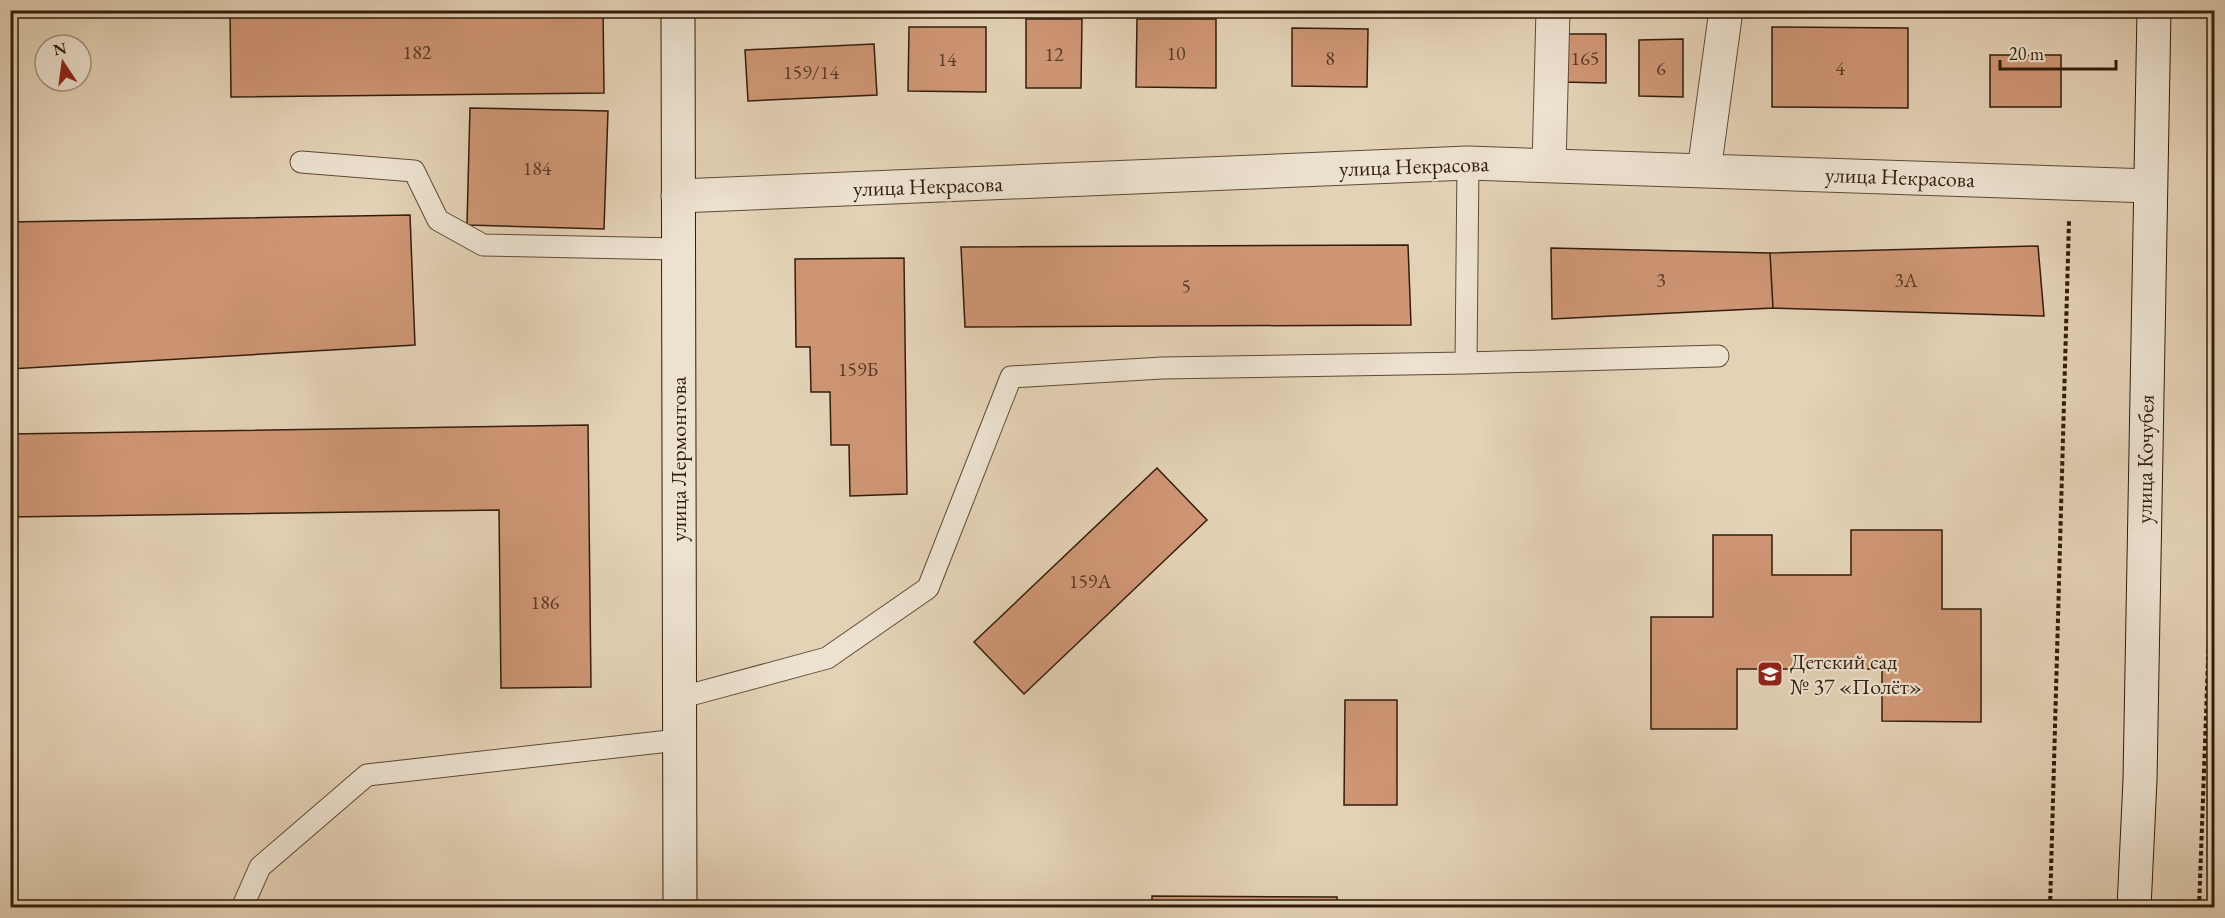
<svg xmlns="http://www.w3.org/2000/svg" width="2225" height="918" font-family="'EB Garamond',serif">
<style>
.building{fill:#cf9675;stroke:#321d0b;stroke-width:1.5}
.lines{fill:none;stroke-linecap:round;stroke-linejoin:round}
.lane-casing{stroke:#5e4a36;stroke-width:23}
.street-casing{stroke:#5e4a36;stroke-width:35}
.secondary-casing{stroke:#321d0b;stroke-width:35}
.path{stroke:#321d0b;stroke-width:4;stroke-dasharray:4.5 3;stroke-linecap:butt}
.lane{stroke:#ede2d0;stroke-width:21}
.street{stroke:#ede2d0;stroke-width:33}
.secondary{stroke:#ede2d0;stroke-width:33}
.labels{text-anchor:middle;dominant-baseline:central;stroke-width:4.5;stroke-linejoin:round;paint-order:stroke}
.number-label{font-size:20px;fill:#593b26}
.street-label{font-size:22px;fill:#321d0b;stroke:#ede2d0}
.poi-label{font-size:22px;fill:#321d0b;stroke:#ede2d0;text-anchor:start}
</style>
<rect width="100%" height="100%" fill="#e4d2b6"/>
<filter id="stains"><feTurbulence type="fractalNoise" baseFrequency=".00333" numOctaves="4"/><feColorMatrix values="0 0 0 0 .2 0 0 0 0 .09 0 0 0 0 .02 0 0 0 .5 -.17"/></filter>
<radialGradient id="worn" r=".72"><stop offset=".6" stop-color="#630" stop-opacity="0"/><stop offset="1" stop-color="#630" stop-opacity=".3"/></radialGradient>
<!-- building -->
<path class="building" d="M230,10h373l1,83 -373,4z
M1026,19h56l-1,69h-55z
M1137,19h79v69l-80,-1z
M909,27h77v65l-78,-1z
M1772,27l136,1v80l-136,-1z
M1292,28l76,1 -1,58 -75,-1z
M1563,34h43v49l-43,-1z
M1683,39v58l-44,-1v-56z
M874,44l3,51 -129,6 -3,-51z
M1990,55h71v52h-71z
M470,108l138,3 -4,118 -137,-4z
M410,215l5,130 -405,24v-147z
M1408,245l3,80 -446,2 -4,-80z
M2038,246l6,70 -271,-8 -3,-55z
M1551,248l219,5 3,55 -221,11z
M904,258l3,236 -57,2 -1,-51h-18l-1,-53h-19l-1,-45h-14l-1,-88z
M588,425l3,262 -90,1 -2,-178 -489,7v-83z
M1157,468l50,52 -183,174 -50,-52z
M1851,530h91v79h39v113l-99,-1v-52h-145v60h-86v-112h62v-82h59v40h79z
M1345,700h52v105h-53z
M1152,896l185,1v11h-185z"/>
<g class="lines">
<!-- lane casing -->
<g class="lane-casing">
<path id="lane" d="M301,162l113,9 24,49 45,25 195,4
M1466,363l252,-7
M679,698l148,-40 101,-70 83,-211 151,-9 304,-5 2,-200
M242,908l18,-41 107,-92 311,-35"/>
</g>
<!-- street casing -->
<g class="street-casing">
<path id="street" d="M1549,166l4,-156
M1704,171l22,-161
M678,196l790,-33 682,23"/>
</g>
<!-- secondary casing -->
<g class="secondary-casing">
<path id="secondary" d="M678,10l2,898
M2134,908l6,-128 14,-770"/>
</g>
<!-- path -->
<path class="path" d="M2050,908l19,-688
M2199,908l15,-412"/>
<!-- lane -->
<use href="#lane" class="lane"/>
<!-- street -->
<use href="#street" class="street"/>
<!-- secondary -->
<use href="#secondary" class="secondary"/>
</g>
<!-- icons -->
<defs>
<g id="school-square" transform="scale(1.35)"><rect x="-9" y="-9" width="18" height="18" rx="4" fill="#8f2418" stroke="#ede2d0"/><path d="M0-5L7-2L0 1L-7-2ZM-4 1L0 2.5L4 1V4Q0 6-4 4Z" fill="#fff"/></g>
</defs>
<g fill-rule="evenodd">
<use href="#school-square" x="1770" y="674"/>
</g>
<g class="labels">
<!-- number labels -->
<g class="number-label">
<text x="417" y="52">182</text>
<text x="1176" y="53">10</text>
<text x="1054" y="54">12</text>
<text x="1330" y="58">8</text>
<text x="1585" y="58">165</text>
<text x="947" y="59">14</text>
<text x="1661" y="68">6</text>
<text x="1840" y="68">4</text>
<text x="811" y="72">159/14</text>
<text x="537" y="168">184</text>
<text x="1661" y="280">3</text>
<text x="1906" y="280">3А</text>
<text x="1186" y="286">5</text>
<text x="858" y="369">159Б</text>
<text x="1090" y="581">159А</text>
<text x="545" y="602">186</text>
</g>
<!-- street labels -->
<g class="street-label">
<text transform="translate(1414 166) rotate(-2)">улица Некрасова</text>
<text transform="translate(1900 177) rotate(2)">улица Некрасова</text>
<text transform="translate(928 186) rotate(-2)">улица Некрасова</text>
<text transform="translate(678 459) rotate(-90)">улица Лермонтова</text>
<text transform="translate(2145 459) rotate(-89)">улица Кочубея</text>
</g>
<!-- poi labels -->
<g class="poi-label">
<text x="1790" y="661">Детский сад<tspan x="1790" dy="25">№ 37 «Полёт»</tspan></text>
</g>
</g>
<!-- margin -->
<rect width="2225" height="918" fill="none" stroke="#e4d2b6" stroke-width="36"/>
<rect x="12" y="12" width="2201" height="894" fill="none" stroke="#321d0b" stroke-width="3"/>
<rect x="18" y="18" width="2189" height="882" fill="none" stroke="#321d0b" stroke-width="1.5"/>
<!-- north arrow -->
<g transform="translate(63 63) rotate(347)"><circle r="28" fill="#ede2d0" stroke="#a29381" stroke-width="1.5"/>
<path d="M0-4.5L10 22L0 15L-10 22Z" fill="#8f2418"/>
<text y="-9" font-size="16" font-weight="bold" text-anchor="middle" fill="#321d0b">N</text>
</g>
<!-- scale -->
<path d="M2000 60v9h116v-9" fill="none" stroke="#321d0b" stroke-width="3"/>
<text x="2009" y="60" font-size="18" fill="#321d0b" stroke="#ede2d0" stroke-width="4.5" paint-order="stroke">20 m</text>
<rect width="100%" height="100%" filter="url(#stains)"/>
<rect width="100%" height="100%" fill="url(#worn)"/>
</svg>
